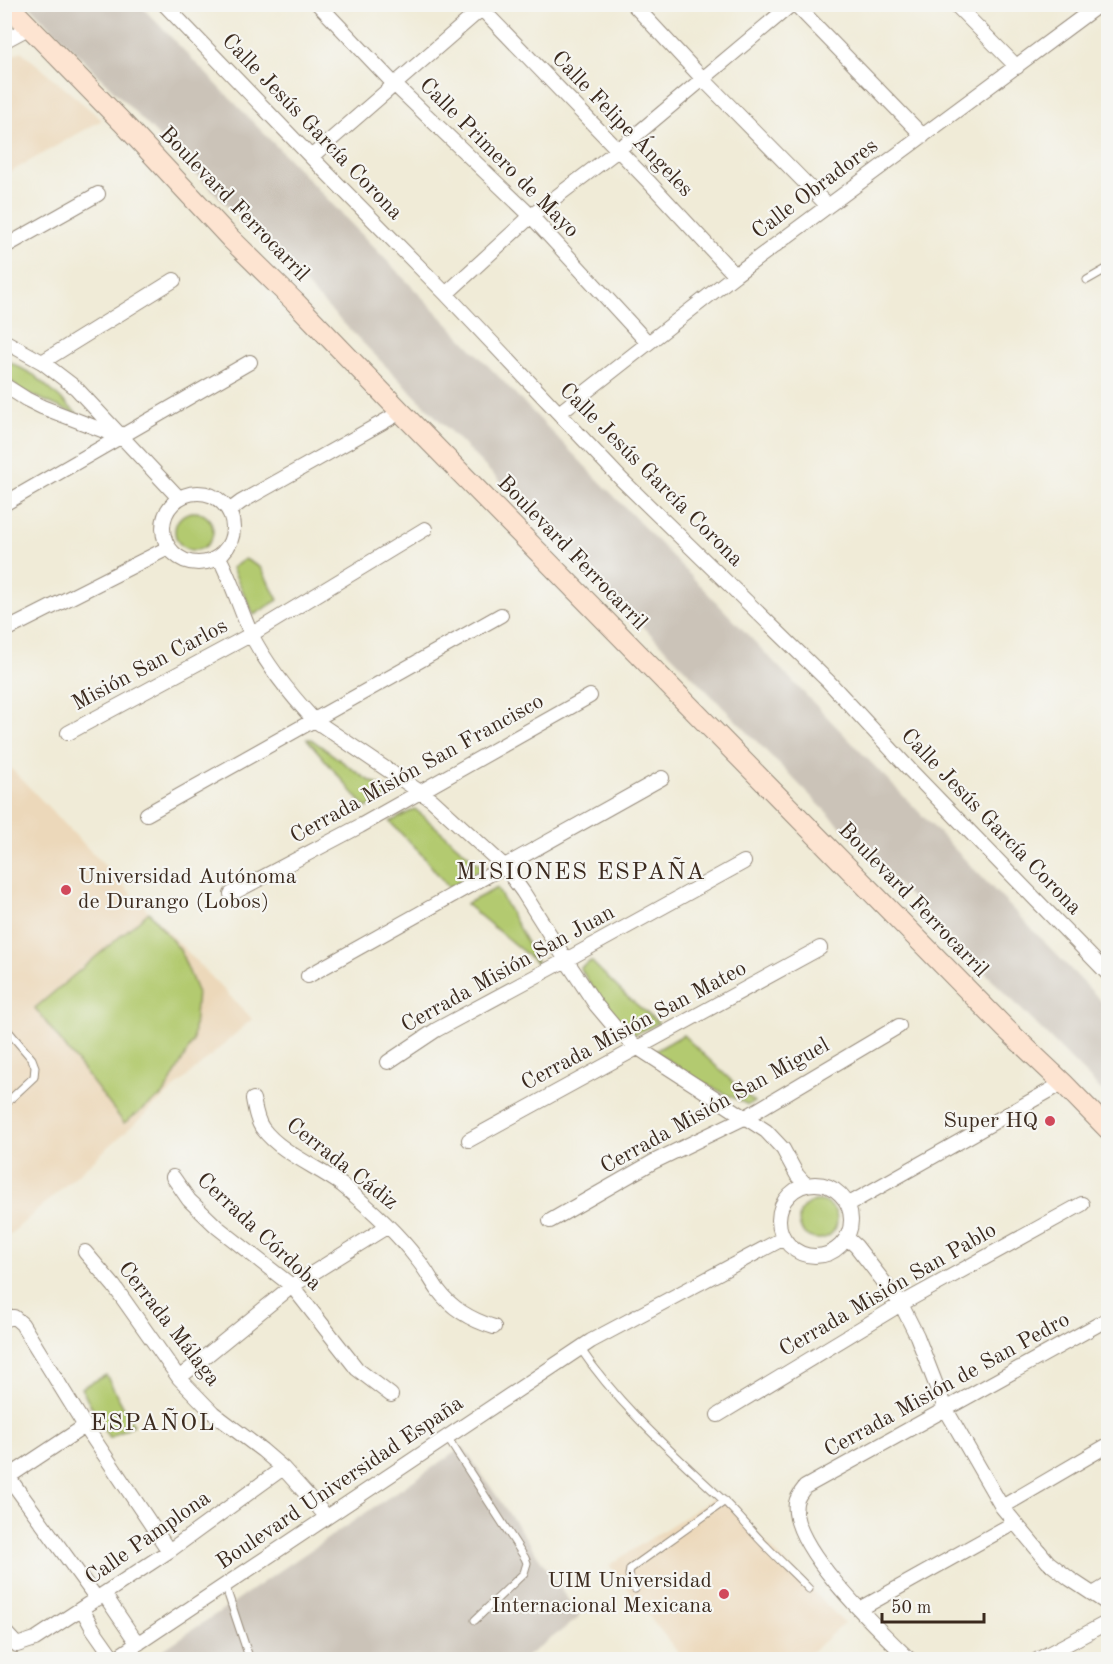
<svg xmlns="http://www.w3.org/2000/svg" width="1113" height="1664" font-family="'Old Standard TT',serif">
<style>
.built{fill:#ecd8ba}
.industrial{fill:#cbc3b8}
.green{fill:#b3ca6f;stroke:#777a46;stroke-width:1.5}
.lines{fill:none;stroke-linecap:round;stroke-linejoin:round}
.service-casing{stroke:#968a7a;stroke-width:9}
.minor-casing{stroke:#968a7a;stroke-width:16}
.secondary-casing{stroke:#968a7a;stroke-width:22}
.service{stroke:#fff;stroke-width:7}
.minor{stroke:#fff;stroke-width:14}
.secondary{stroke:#fde4d1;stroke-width:20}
.poi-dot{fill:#d1495b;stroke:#f6f6f2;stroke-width:2}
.labels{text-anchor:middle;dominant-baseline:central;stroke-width:4.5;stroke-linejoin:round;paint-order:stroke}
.street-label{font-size:22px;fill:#3b2a1e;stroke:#f6f6f2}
.poi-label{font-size:22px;fill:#3b2a1e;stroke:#f6f6f2;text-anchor:end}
.neighbourhood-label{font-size:24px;letter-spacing:1.5px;fill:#3b2a1e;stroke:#f6f6f2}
</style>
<rect width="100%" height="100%" fill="#f6f6f2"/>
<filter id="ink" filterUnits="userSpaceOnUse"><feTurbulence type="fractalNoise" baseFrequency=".0167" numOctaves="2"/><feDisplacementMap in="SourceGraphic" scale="12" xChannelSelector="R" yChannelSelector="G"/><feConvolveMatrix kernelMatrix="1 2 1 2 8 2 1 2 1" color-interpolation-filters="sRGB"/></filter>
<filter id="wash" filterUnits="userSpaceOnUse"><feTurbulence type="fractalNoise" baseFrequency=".008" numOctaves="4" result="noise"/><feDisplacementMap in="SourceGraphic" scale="24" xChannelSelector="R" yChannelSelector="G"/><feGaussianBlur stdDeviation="1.35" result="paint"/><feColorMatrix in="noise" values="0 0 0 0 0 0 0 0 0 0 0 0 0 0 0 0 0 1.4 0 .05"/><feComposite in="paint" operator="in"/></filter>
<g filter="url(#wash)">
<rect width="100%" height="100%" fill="#f0ebd7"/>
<!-- built -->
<path class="built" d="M21,51l81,69 -97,55v-115z
M4,761l248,258 -247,220h-1z
M719,1495l125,128 -40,36h-121l-74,-94z"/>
<!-- industrial -->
<path class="industrial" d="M29,5h111l968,1003v89z
M463,1447l117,170 -57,42 -375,1z"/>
<!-- green -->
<path class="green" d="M4,359l30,16 47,42 -62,-28 -14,-14z
M175 531a19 19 0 1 1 38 0a19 19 0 1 1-38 0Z
M245,559l16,9 17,32 -24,15 -22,-47z
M307,739h4l54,39 29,15 -28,15z
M415,809l68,59 -34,20 -27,-33 -32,-33z
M497,888l42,77 -73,-61z
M149,912l31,38 17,41 -4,50 -29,53 -40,29 -89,-115z
M591,961l34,34 34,28 -27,12 -28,-29 -24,-38z
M683,1035l71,67 -6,3 -51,-25 -42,-29z
M799 1220a19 19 0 1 1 38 0a19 19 0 1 1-38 0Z
M106,1375l27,50 -24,13 -28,-50z"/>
</g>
<g filter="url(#ink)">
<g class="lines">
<!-- service casing -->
<g class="service-casing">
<path id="service" d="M1087,280l21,-12
M4,1026l28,33 3,8 -1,10 -30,28
M4,1212v4
M580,1348c39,58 92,104 142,151 16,15 29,32 44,47 14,15 29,28 43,43
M447,1437l78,121 2,5 -3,10 -49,47
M225,1585l25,75
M635,1589l-6,-14 1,-6 95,-68"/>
</g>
<!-- minor casing -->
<g class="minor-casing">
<path id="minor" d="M164,4l147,153 135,137 176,186 206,201 83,90 197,203
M318,4l77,81 136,131 117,127
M477,4l172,178 86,93
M633,4l69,74 126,128
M795,4l128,132
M955,4l62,63
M4,41l26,-14
M311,157l176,-153
M4,247l94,-53
M446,294l85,-78 87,-66 174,-146
M4,341l38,21 34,26 103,110
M42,362l132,-82
M4,385l22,14 16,8 78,30
M559,413l176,-138 365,-271
M163 528a35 35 0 1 1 70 0a35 35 0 1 1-70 0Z
M4,504l246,-142
M229,511l12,-9 160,-90
M219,557c13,25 21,52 32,77 16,32 39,60 63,86l118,80 73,67 18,25 43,68 30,45 22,26 20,17 128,83 17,18 14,26 8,9
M4,631l164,-83
M68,733l184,-99 173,-105
M147,814l354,-199
M231,894l129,-68 230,-130
M308,976l354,-198
M388,1062l48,-32 130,-70 178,-98
M253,1099c2,10 4,23 10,30 18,24 55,38 79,56 27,22 54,46 75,74 8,9 14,21 21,31 14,19 33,30 56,37
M469,1140l351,-192
M173,1177l16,23 28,27 75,59 65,83 34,26
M779 1220a36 36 0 1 1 72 0a36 36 0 1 1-72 0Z
M849,1204l214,-121
M550,1221l103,-59 93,-45 153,-91
M847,1238l9,8 45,58 16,32 28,72 57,99 46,55 22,17 38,25
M85,1252l29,34 65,92 34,35 49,37 21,18 44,49
M4,1320l7,-3h3l8,7 63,102 84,125
M179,1378l113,-92 96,-60
M718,1415l183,-111 181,-100
M4,1471l93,128
M8,1477l77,-51
M1002,1507l106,-62
M104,1594l29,43 6,6
M1093,1594l15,-9
M82,1609l11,20 19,27 4,2
M860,1609l154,-86
M4,1631l13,14 18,-6 134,-88 114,-83
M113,1660l478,-319 193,-103
M910,1660c-30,-29 -121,-114 -114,-157 1,-6 5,-11 9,-16l303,-168
M1037,1660l71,-38"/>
</g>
<!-- secondary casing -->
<g class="secondary-casing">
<path id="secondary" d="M7,4l115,118 109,117 64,63 106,110 605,617 57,54 45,46"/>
</g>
<!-- service -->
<use href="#service" class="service"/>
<!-- minor -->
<use href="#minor" class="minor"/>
<!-- secondary -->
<use href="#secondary" class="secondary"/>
</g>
</g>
<!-- markers -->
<g class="poi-dot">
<circle cx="66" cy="890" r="6"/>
<circle cx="1050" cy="1121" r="6"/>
<circle cx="724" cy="1594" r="6"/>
</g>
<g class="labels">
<!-- street labels -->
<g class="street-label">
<text transform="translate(622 124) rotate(46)">Calle Felipe Ángeles</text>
<text transform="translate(312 127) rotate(46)">Calle Jesús García Corona</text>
<text transform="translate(499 158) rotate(45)">Calle Primero de Mayo</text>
<text transform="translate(815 189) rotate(-37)">Calle Obradores</text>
<text transform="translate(234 204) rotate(46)">Boulevard Ferrocarril</text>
<text transform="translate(651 475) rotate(45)">Calle Jesús García Corona</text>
<text transform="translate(572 553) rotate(46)">Boulevard Ferrocarril</text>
<text transform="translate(150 665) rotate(-28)">Misión San Carlos</text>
<text transform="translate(417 769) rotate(-29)">Cerrada Misión San Francisco</text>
<text transform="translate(991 822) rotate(46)">Calle Jesús García Corona</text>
<text transform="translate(913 900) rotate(46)">Boulevard Ferrocarril</text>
<text transform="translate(508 969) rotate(-29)">Cerrada Misión San Juan</text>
<text transform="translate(634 1026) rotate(-28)">Cerrada Misión San Mateo</text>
<text transform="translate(715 1106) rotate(-29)">Cerrada Misión San Miguel</text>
<text transform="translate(342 1164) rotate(38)">Cerrada Cádiz</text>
<text transform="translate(259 1232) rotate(43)">Cerrada Córdoba</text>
<text transform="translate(888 1290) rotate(-30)">Cerrada Misión San Pablo</text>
<text transform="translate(169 1324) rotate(52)">Cerrada Málaga</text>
<text transform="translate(947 1385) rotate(-29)">Cerrada Misión de San Pedro</text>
<text transform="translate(340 1483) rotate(-34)">Boulevard Universidad España</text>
<text transform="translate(148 1538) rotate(-35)">Calle Pamplona</text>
</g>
<!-- poi labels -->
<g class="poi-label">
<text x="78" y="877" text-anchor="start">Universidad Autónoma<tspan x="78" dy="25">de Durango (Lobos)</tspan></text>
<text x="1038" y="1121">Super HQ</text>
<text x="712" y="1581">UIM Universidad<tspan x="712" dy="25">Internacional Mexicana</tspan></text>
</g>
<!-- neighbourhood labels -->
<g class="neighbourhood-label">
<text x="581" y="873">MISIONES ESPAÑA</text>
<text x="153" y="1424">ESPAÑOL</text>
</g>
</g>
<!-- margin -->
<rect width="1113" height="1664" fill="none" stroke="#f6f6f2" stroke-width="24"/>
<!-- scale -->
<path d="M882 1613v9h102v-9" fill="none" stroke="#3b2a1e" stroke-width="3"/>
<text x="891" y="1613" font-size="18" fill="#3b2a1e" stroke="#f6f6f2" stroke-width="4.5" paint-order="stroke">50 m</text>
</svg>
